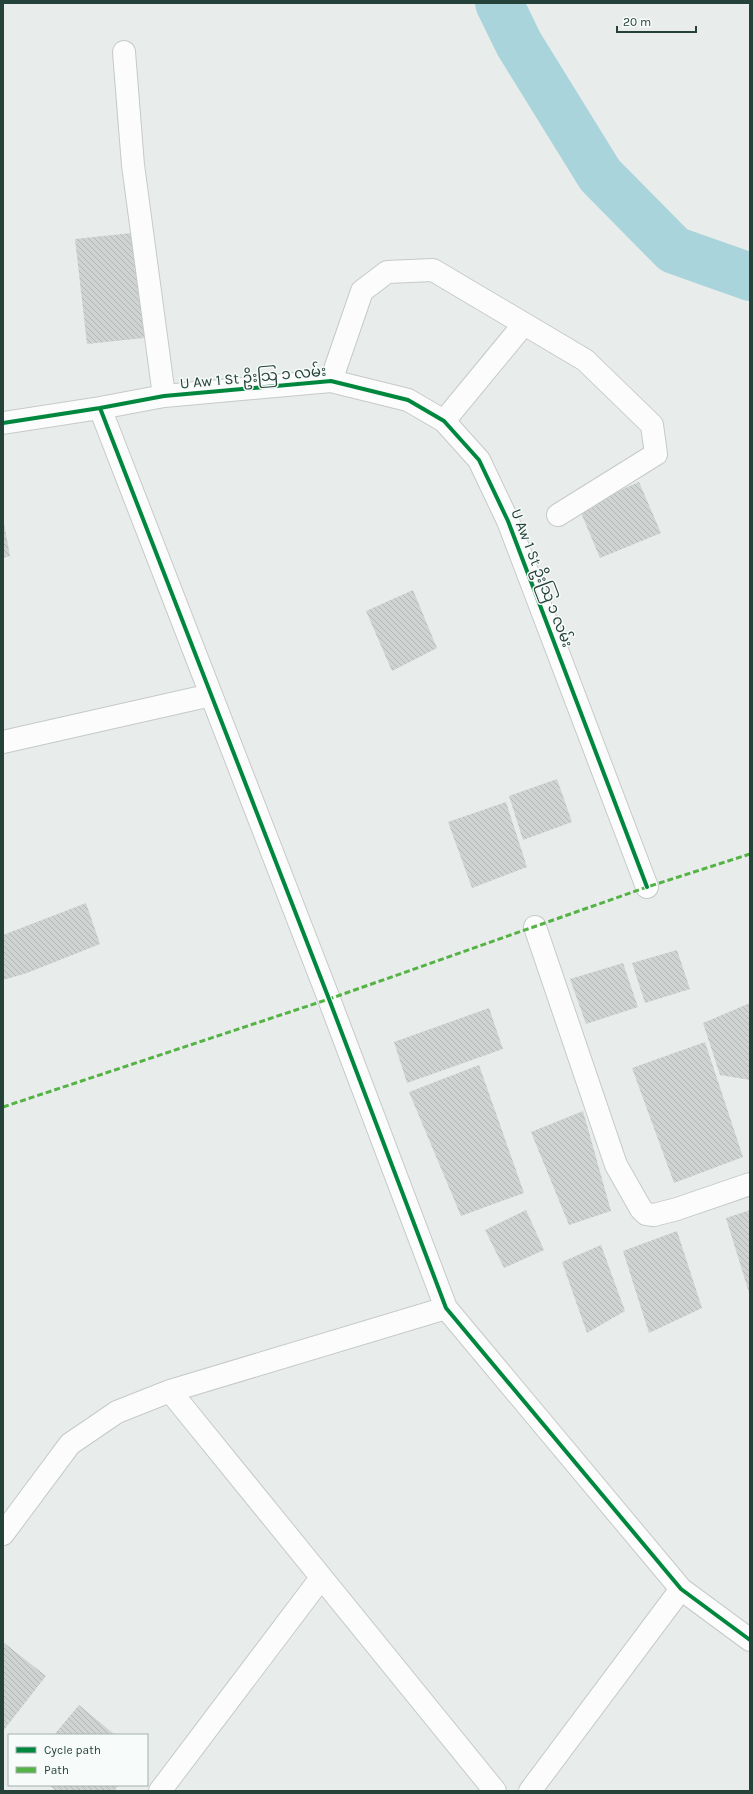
<svg xmlns="http://www.w3.org/2000/svg" width="753" height="1794" font-family="Karla,'Noto Sans Myanmar',sans-serif">
<style>
.lines{fill:none;stroke-linecap:round;stroke-linejoin:round}
.river{stroke:#a9d4db;stroke-width:48}
.building{fill:url(#building-back-hatch)}
.minor-casing{stroke:#c5cac8;stroke-width:24}
.minor{stroke:#fcfcfc;stroke-width:22}
.quiet{stroke:#55b346;stroke-width:3;stroke-dasharray:6 3;stroke-linecap:butt}
.cycleway-casing{stroke:#f7fbf9;stroke-width:6}
.cycleway{stroke:#00873e;stroke-width:4}
.labels{text-anchor:middle;dominant-baseline:central;stroke-width:3;stroke-linejoin:round;paint-order:stroke}
.street-label{font-size:15px;fill:#24423a;stroke:#f7fbf9}
</style>
<defs>
<pattern id="building-back-hatch" width="6" height="6" patternUnits="userSpaceOnUse"><rect width="6" height="6" fill="#cfd4d2"/><path d="M-1 5l2 2M0 0l6 6M5-1l2 2" fill="none" stroke="#b2b7b5"/></pattern>
</defs>
<rect width="100%" height="100%" fill="#e8edeb"/>
<g class="lines">
<!-- river -->
<path class="river" d="M499,3l20,41 81,131 74,75 76,27"/>
</g>
<!-- building -->
<path class="building" d="M141,232l12,105 -66,7 -12,-105z
M639,482l22,51 -61,25 -21,-50z
M3,518l7,38 -7,2z
M413,590l24,58 -45,23 -26,-60z
M557,779l15,43 -49,18 -14,-44z
M506,802l21,65 -55,21 -24,-66z
M86,903l14,41 -73,29 -24,7v-45z
M677,950l13,39 -45,14 -13,-40z
M623,963l15,44 -52,17 -16,-45z
M750,1003v77l-30,-5 -17,-52z
M489,1008l14,41 -96,34 -13,-41z
M705,1042l38,115 -69,26 -42,-115z
M479,1065l45,128 -63,23 -52,-124z
M583,1111l28,100 -42,14 -38,-93z
M526,1210l18,40 -40,18 -19,-38z
M750,1210v86l-24,-78z
M677,1231l25,77 -53,25 -26,-82z
M601,1245l24,66 -38,22 -25,-71z
M3,1642l43,34 -43,55z
M79,1705l36,30h-61z
M49,1785h70l-5,6h-58z"/>
<g class="lines">
<!-- minor casing -->
<g class="minor-casing">
<path id="minor" d="M124,52l9,113 31,231
M331,381l31,-90 25,-19 46,-2 152,90 67,65 4,29 -98,61
M100,408l229,591 117,309 235,281 69,51
M444,421l80,-97
M3,423l97,-15 64,-12 167,-15 77,19 36,21 35,39 29,61 139,366
M3,742l208,-47
M535,927l81,238 25,44 5,5 8,1 23,-6 73,-25
M170,1391l325,400
M3,1534l67,-90 47,-32 53,-21 276,-83
M160,1791l161,-213
M530,1791l151,-202"/>
</g>
<!-- minor -->
<use href="#minor" class="minor"/>
<!-- quiet -->
<path class="quiet" d="M3,1107l326,-108 318,-112 103,-33"/>
<!-- cycleway casing -->
<g class="cycleway-casing">
<path id="cycleway" d="M100,408l229,591 117,309 235,281 69,51
M3,423l97,-15 64,-12 167,-15 77,19 36,21 35,39 29,61 139,366"/>
</g>
<!-- cycleway -->
<use href="#cycleway" class="cycleway"/>
</g>
<g class="labels">
<!-- street labels -->
<g class="street-label">
<text transform="translate(253 377) rotate(-5)">U Aw 1 St ဥိးသြ ၁ လမ်း</text>
<text transform="translate(542 578) rotate(69)">U Aw 1 St ဥိးသြ ၁ လမ်း</text>
</g>
</g>
<!-- border -->
<rect width="753" height="1794" fill="none" stroke="#24423a" stroke-width="8"/>
<!-- legend -->
<rect x="8" y="1734" width="140" height="52" fill="#f7fbf9" stroke="#a3b1ad"/>
<rect x="16" y="1747" width="20" height="6" fill="#00873e" stroke="#a3b1ad"/>
<text x="44" y="1754" font-size="12" fill="#24423a">Cycle path</text>
<rect x="16" y="1767" width="20" height="6" fill="#55b346" stroke="#a3b1ad"/>
<text x="44" y="1774" font-size="12" fill="#24423a">Path</text>
<!-- scale -->
<path d="M617 26v6h79v-6" fill="none" stroke="#24423a" stroke-width="2"/>
<text x="623" y="26" font-size="12" fill="#24423a" stroke="#f7fbf9" stroke-width="3" paint-order="stroke">20 m</text>
</svg>
